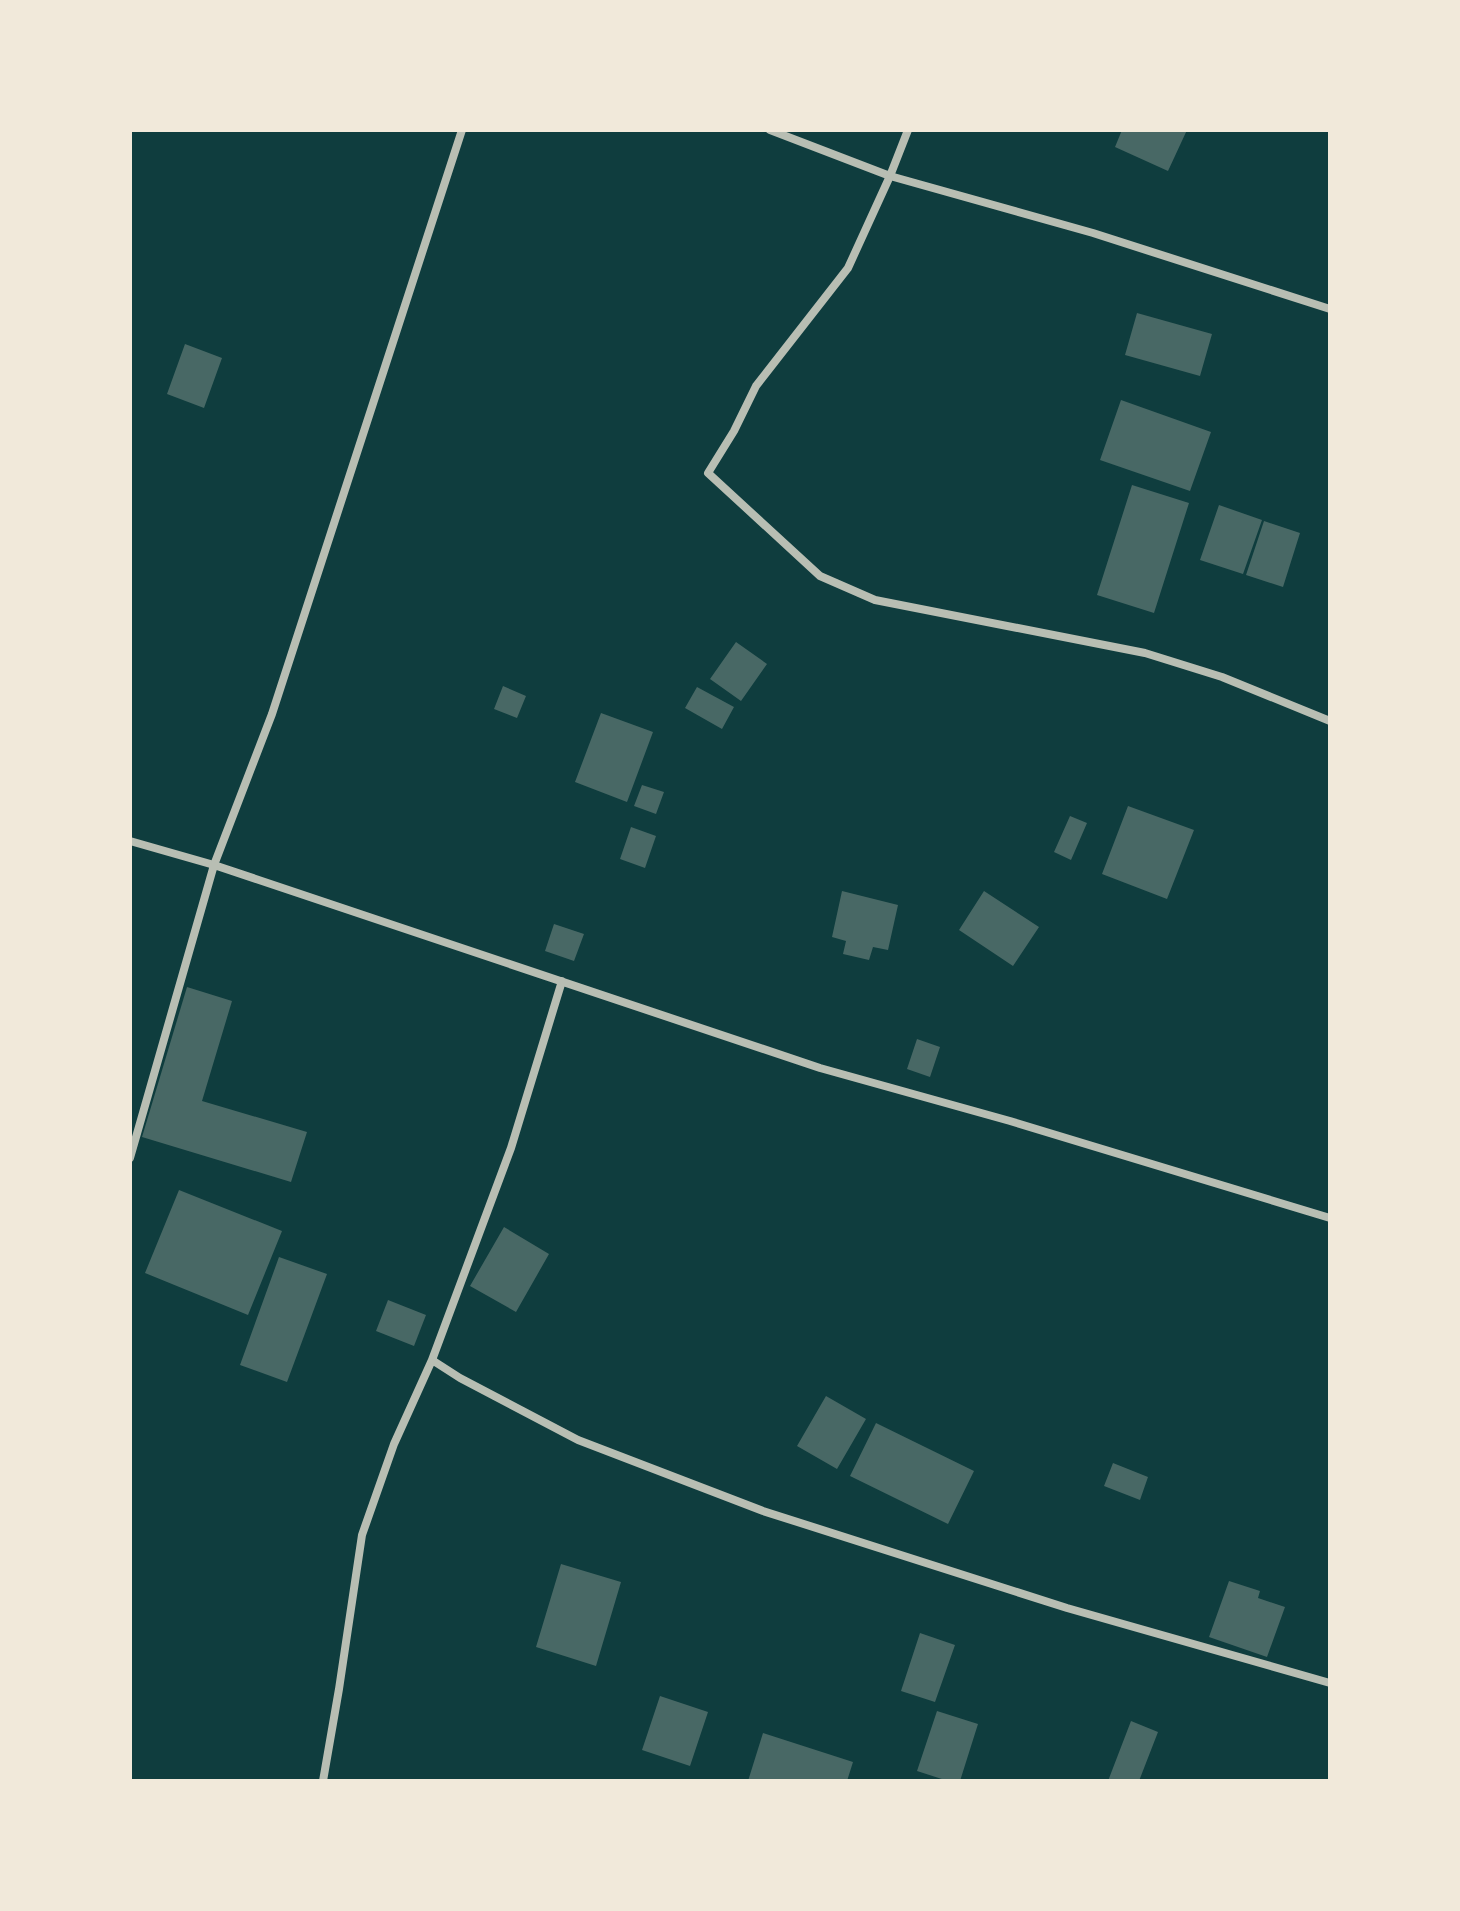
<svg xmlns="http://www.w3.org/2000/svg" width="1460" height="1911" font-family="Poppins,sans-serif">
<style>
.building{fill:#486865}
.lines{fill:none;stroke-linecap:round;stroke-linejoin:round}
.minor{stroke:#b8beb3;stroke-width:8}
</style>
<rect width="100%" height="100%" fill="#0f3d3e"/>
<!-- building -->
<path class="building" d="M1122,130h65l-19,41 -53,-24z
M1137,313l75,21 -12,42 -75,-21z
M185,344l37,14 -18,50 -37,-14z
M1121,400l90,32 -21,59 -90,-31z
M1132,485l57,18 -35,110 -57,-18z
M1219,505l43,15 -19,54 -43,-14z
M1264,521l36,12 -17,54 -37,-12z
M736,642l31,22 -26,37 -31,-22z
M503,686l23,10 -9,22 -23,-9z
M697,687l37,20 -12,22 -37,-21z
M601,713l52,19 -26,70 -52,-20z
M642,785l22,7 -8,22 -22,-8z
M1128,806l66,24 -27,69 -65,-25z
M1070,816l17,7 -16,37 -17,-8z
M631,827l25,9 -11,32 -25,-9z
M842,891l56,14 -10,45 -15,-3 -4,13 -26,-6 3,-13 -14,-4z
M984,891l55,36 -26,39 -54,-36z
M554,924l30,10 -10,27 -29,-10z
M187,987l45,14 -30,100 105,31 -16,50 -149,-45z
M917,1039l23,8 -10,30 -23,-8z
M179,1190l103,41 -34,84 -103,-42z
M504,1227l45,27 -33,58 -46,-26z
M279,1257l48,17 -40,108 -47,-17z
M388,1300l38,15 -12,31 -38,-15z
M826,1396l40,23 -29,50 -40,-23z
M876,1423l98,48 -26,53 -98,-48z
M1113,1463l35,14 -8,23 -36,-14z
M561,1564l60,18 -25,84 -60,-19z
M1229,1581l31,10 -2,7 27,9 -18,50 -58,-20z
M920,1633l35,12 -20,57 -34,-11z
M660,1696l48,16 -18,54 -48,-16z
M937,1711l41,13 -18,57h-12l-31,-10z
M1131,1721l27,11 -19,49h-31z
M763,1733l90,29 -6,19h-99z"/>
<g class="lines">
<!-- minor -->
<path class="minor" d="M770,130l120,46 203,57 237,76
M908,130l-18,46 -42,92 -92,118 -22,45 -26,42 112,103 55,24 270,53 77,24 108,44
M130,841l84,24 606,203 190,53 320,97
M130,1158l84,-293 58,-151 190,-584
M432,1360l28,18 118,62 185,71 304,97 263,75
M323,1781l16,-92 23,-154 32,-91 38,-84 79,-212 51,-167"/>
</g>
<!-- border -->
<rect width="1460" height="1911" fill="none" stroke="#f1e9da" stroke-width="264"/>
</svg>
